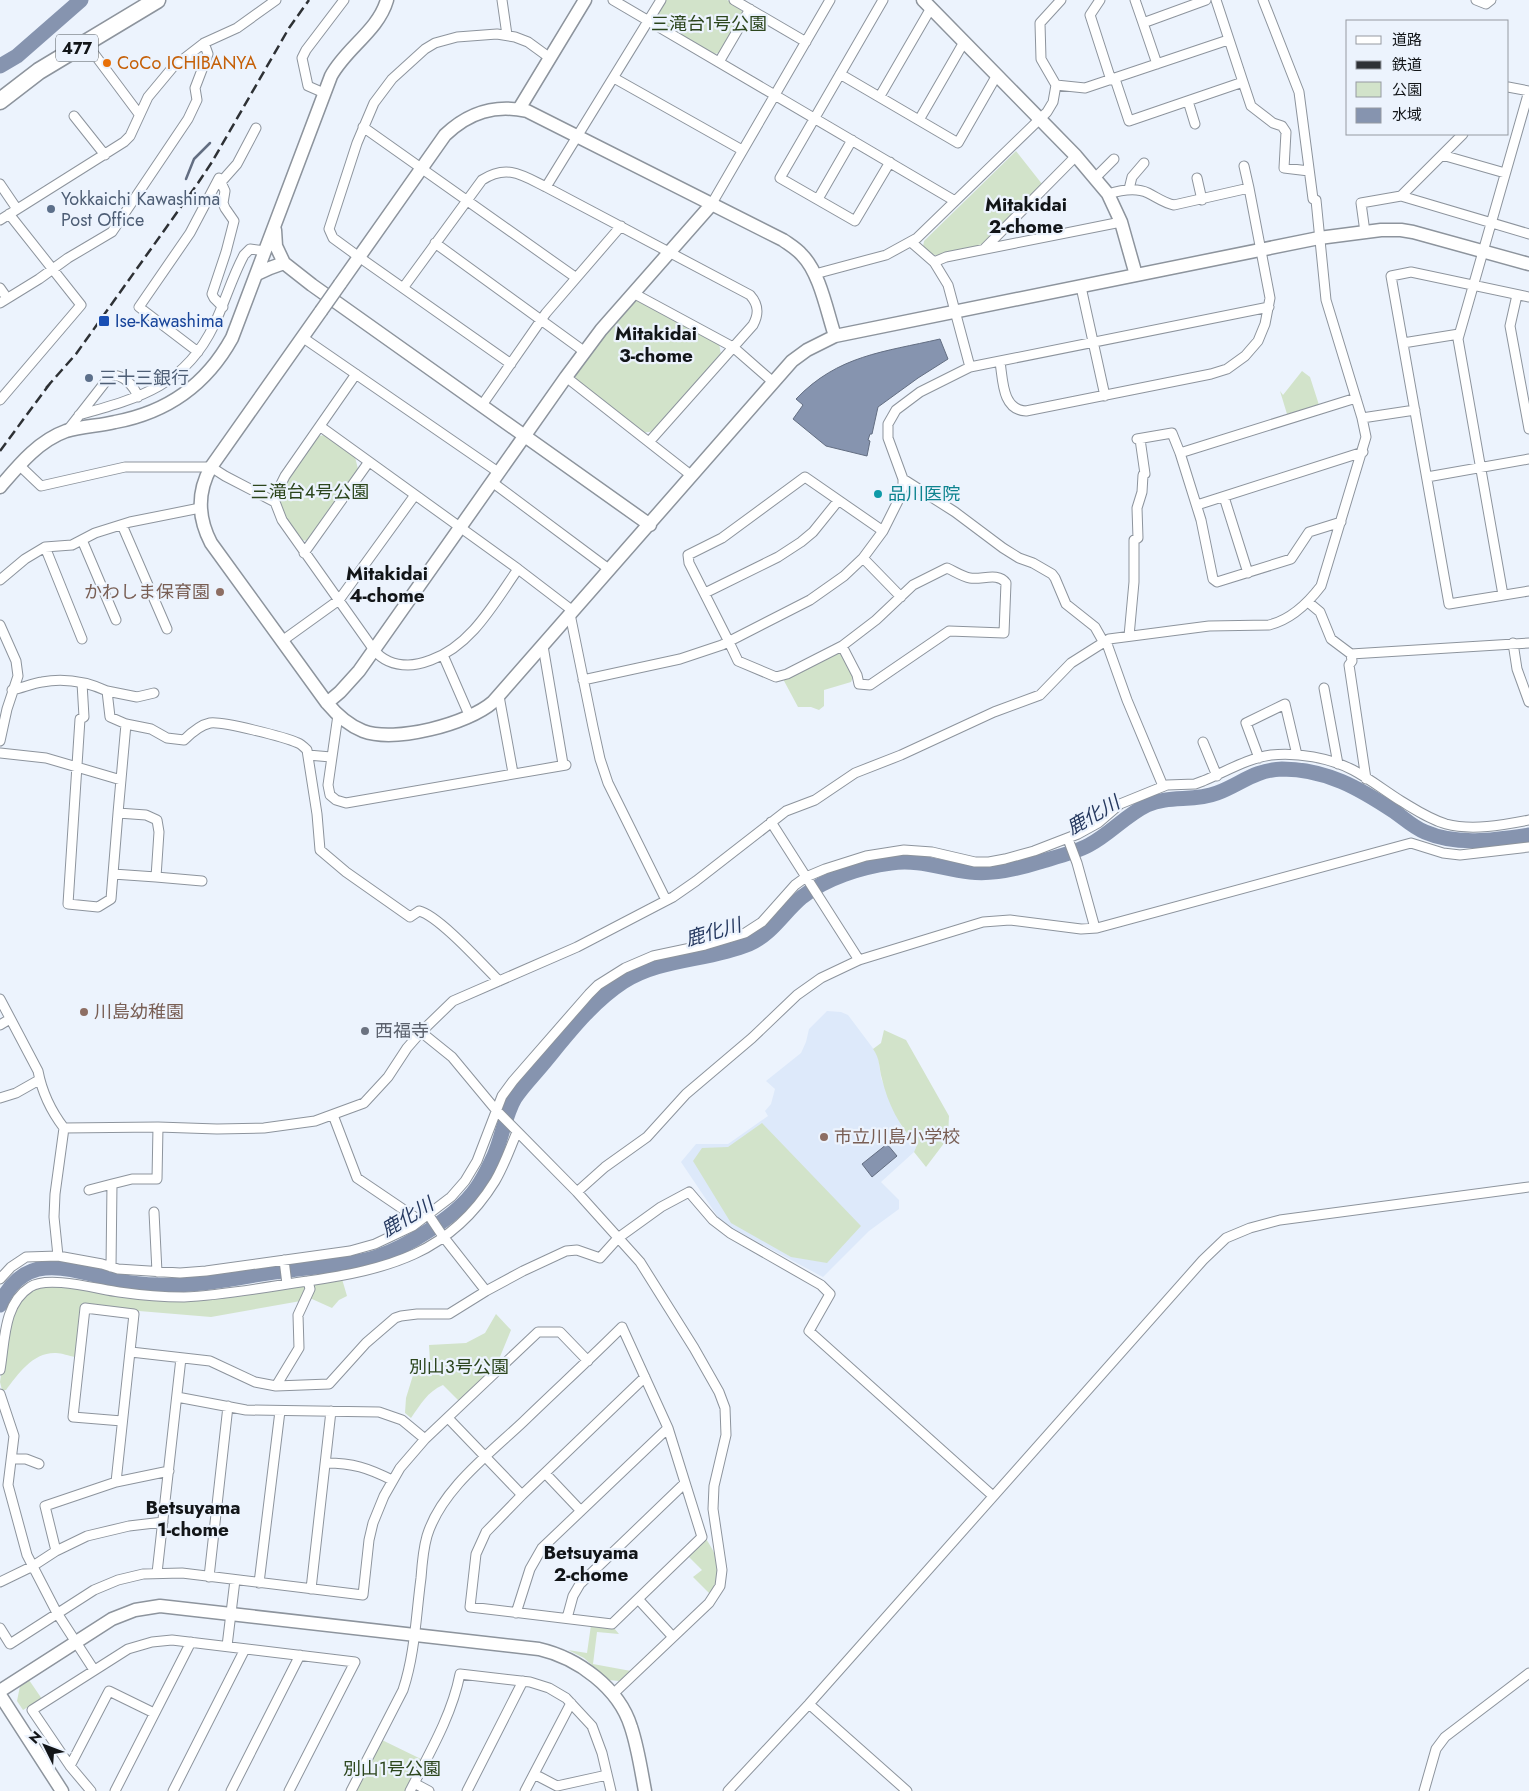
<svg xmlns="http://www.w3.org/2000/svg" width="1529" height="1791" font-family="Jost,'Noto Sans JP',sans-serif">
<style>
.built{fill:#dde9fa}
.green{fill:#d2e3ca}
.water{fill:#8694af;stroke:#636e82}
.lines{fill:none;stroke-linecap:round;stroke-linejoin:round}
.stream{stroke:#636e82;stroke-width:2.5}
.river{stroke:#8694af;stroke-width:15}
.street-casing{stroke:#8d949d;stroke-width:11}
.secondary-casing{stroke:#8d949d;stroke-width:15}
.highway-casing{stroke:#8d949d;stroke-width:19}
.street{stroke:#fff;stroke-width:9}
.secondary{stroke:#fff;stroke-width:12}
.highway{stroke:#fff;stroke-width:16}
.rail{stroke:#2e3135;stroke-width:2.5;stroke-dasharray:10 5;stroke-linecap:butt}
.secondary-bridge-casing{stroke:#8d949d;stroke-width:15;stroke-linecap:butt}
.secondary-bridge{stroke:#fff;stroke-width:12}
.food-dot{fill:#e8710a;stroke:#ecf3fd;stroke-width:2}
.service-dot{fill:#5c6f8a;stroke:#ecf3fd;stroke-width:2}
.transit-dot{fill:#1a4fb4;stroke:#ecf3fd;stroke-width:2}
.culture-dot{fill:#0f9aa8;stroke:#ecf3fd;stroke-width:2}
.education-dot{fill:#8d6e63;stroke:#ecf3fd;stroke-width:2}
.worship-dot{fill:#6b7280;stroke:#ecf3fd;stroke-width:2}
.labels{text-anchor:middle;dominant-baseline:central;stroke-width:4.5;stroke-linejoin:round;paint-order:stroke}
.shield{fill:#ecf3fd;stroke:#53585d;stroke-width:1}
.shield-label{font-size:16px;font-weight:bold;fill:#121518}
.park-label{font-size:18px;fill:#2c461d;stroke:#ecf3fd}
.food-label{font-size:18px;fill:#c56008;stroke:#ecf3fd;text-anchor:start}
.service-label{font-size:18px;fill:#4e5e75;stroke:#ecf3fd;text-anchor:start}
.transit-label{font-size:18px;fill:#164399;stroke:#ecf3fd;text-anchor:start}
.culture-label{font-size:18px;fill:#0d838f;stroke:#ecf3fd;text-anchor:start}
.education-label{font-size:18px;fill:#785e54;stroke:#ecf3fd;text-anchor:start}
.worship-label{font-size:18px;fill:#5b616d;stroke:#ecf3fd;text-anchor:start}
.neighbourhood-label{font-size:19px;font-weight:bold;fill:#121518;stroke:#ecf3fd}
.water-label{font-size:19px;font-style:italic;fill:#25385f;stroke:#ecf3fd}
</style>
<rect width="100%" height="100%" fill="#ecf3fd"/>
<!-- built -->
<path class="built" d="M827,1011l14,1 7,3 30,40 3,23 22,52 14,15 -3,7 -33,30 18,18v9l-30,22 -46,46 -101,-54 -41,-61 15,-18h32l40,-28 -3,-5 6,-7 4,-15 -9,-8 35,-28 5,-11 3,-13z"/>
<!-- green -->
<path class="green" d="M666,0h61l12,7 4,6 -23,40 -6,1 -56,-33 -2,-5z
M1016,151l26,33 -60,60c-6,3 -40,12 -46,11 -6,0 -9,-4 -13,-8l1,-6z
M639,300l80,43 2,12 -66,76 -13,2 -66,-53 -1,-7 26,-35 30,-36z
M1302,371l8,6 9,28 -32,9 -7,-23 3,4z
M324,435l31,22 3,12 -50,72 -7,-1c-7,-9 -18,-20 -20,-33 -5,-23 25,-54 38,-71z
M837,652l5,2 12,21 -3,7 -27,8v16l-5,4 -8,-3h-13l-15,-28z
M884,1030l22,10 43,76 -1,22 -22,29 -12,-15 3,-7c-18,-19 -29,-41 -35,-66 -3,-11 -2,-21 -9,-30l8,-6z
M762,1123l99,103 -34,37 -36,-6 -60,-34 -38,-62 9,-13 26,-1z
M342,1279l5,17 -8,4 -7,8 -20,-9 -101,18 -72,-6 -57,-8 -7,54c-6,-1 -13,-4 -19,-4 -23,-1 -38,21 -50,37h-4l-2,-8 8,-57 9,-23 22,-19 105,14z
M496,1314l15,16 -14,34 -38,37 -16,-16c-16,7 -22,19 -32,33l-6,-5 1,-15 8,-26 16,-10 -1,-17 37,-2 19,-10z
M706,1539c12,17 19,37 3,54l-16,-16 9,-7 -14,-14z
M591,1625l23,3 5,6 -22,-2 -4,32 38,7 -12,10 -10,-1 -25,-22 -16,-8 19,3z
M29,1680l13,19 -19,11 -6,-9 3,-15z
M382,1740l39,19 -16,32h-49z"/>
<!-- water -->
<path class="water" d="M940,339l8,20 -30,19 -40,29 -6,27h-2l-2,6 2,1 -3,15 -41,-10 -33,-27 10,-14 -7,-6c42,-44 88,-47 144,-60z
M887,1144l10,12 -25,21 -10,-13z"/>
<g class="lines">
<!-- stream -->
<path class="stream" d="M186,179l8,-20 16,-16"/>
<!-- river -->
<path class="river" d="M0,66l17,-10 64,-56
M0,1305c8,-20 24,-35 45,-37 24,-2 47,7 70,12 14,3 29,5 44,5 44,2 87,-10 131,-15 29,-4 59,-4 87,-13 29,-10 75,-38 95,-63 9,-10 16,-25 22,-38 8,-18 11,-41 21,-58 8,-12 19,-23 28,-34 24,-29 48,-61 80,-82 37,-24 85,-21 126,-38 23,-10 34,-31 53,-47 24,-19 59,-30 89,-34 29,-4 51,6 79,9 23,3 47,-3 69,-10 17,-5 35,-9 50,-17 21,-11 37,-30 58,-40 22,-10 47,-3 70,-12 24,-9 37,-23 65,-24 44,0 77,19 113,43 10,7 18,15 30,20 32,14 70,8 104,3"/>
<!-- street casing -->
<g class="street-casing">
<path id="street" d="M502,0l5,35
M613,0l342,201
M734,0l72,42
M883,0l-103,178 75,43 35,-59
M1100,0l-10,15 21,65
M1135,0l8,23
M1476,0l10,4 5,-4
M86,43l53,71
M719,62l31,-53
M1157,64l-14,-41 63,-23
M840,74l118,69 39,-68
M614,78l128,72
M1115,79l14,42 114,-39 -27,-82
M1243,82l8,24 22,17 9,3 4,6 -2,36 25,3
M1056,85l29,3 143,-48
M1508,87l21,4
M324,93l-16,-7 -6,-28 4,-8 38,-50
M880,96l51,-88
M1188,101l7,23
M74,116l31,39
M919,120l45,-78
M363,127l212,150
M1442,155l63,18
M1244,166l5,22
M1095,178l19,-19
M1197,178l5,22
M221,182l16,-18 19,-36
M0,184l17,25
M546,187l115,-187
M1129,189l3,-12 12,-14
M1401,196l128,38
M818,199l34,-59
M711,205l119,-205
M0,220l124,-78 6,-6 18,-39 25,-30 31,-24 33,-15 39,-28
M1365,232l-4,-29 40,-7 62,-62
M911,242l23,20 14,23 22,82
M435,243l150,109
M984,249l92,-93
M934,262l12,-5 175,-35
M815,274l71,-19 31,-17 130,-126 6,-10 3,-17 -15,-26 -1,-36 21,-23
M1081,287l24,109
M0,288l7,10
M403,288l79,-108c25,-16 40,-5 64,7l204,108c9,10 9,19 3,30l-104,117
M633,293l100,54 40,35
M1517,295l-7,31 19,103
M1529,297l-118,-25 -20,4 58,328 80,-13
M0,303l39,-24 29,-21 44,-26 76,-113 9,-19 -2,-12 13,-34 -4,-11
M302,337l196,135
M1403,343l56,-9
M198,352l-59,-45 51,-74 29,-55 6,13 -2,12 2,5 9,13 -8,31 -14,42 2,4 9,9
M1000,362c3,18 2,48 26,49l185,-37 16,-5 18,-13 13,-15 7,-17 5,-26 -21,-110 -75,17c-10,-2 -16,-7 -26,-12 -12,-6 -27,-3 -40,1
M511,364l-152,-107 -26,-19 -4,-9 28,-86 17,-40 18,-24 33,-30 10,-6 22,-6 40,-3 18,3 13,5 22,16
M566,377l126,99
M0,400l81,-95 -72,-91
M482,405l64,-92 75,-87
M79,415c60,-17 106,-29 135,-90 11,-23 18,-48 30,-70l6,-6 15,2
M1362,418l53,-8
M321,427l197,142 55,42
M67,431l43,-55c13,-3 24,10 28,21
M1137,439l35,-6 8,20
M19,465l22,21 84,-19h86l14,9 50,26 7,18 92,130c9,11 20,15 34,15 8,0 15,-2 23,-5 41,-15 63,-57 87,-91
M1427,477l102,-18
M903,479l52,33 48,36 16,10 14,5 19,11 3,4 11,26 29,23 9,16
M492,482l118,88
M1224,497l24,76
M275,502l2,-10 8,-16 71,-102
M1197,505l166,-53
M1341,522l-32,10 -18,27 -74,23 -4,-3 -12,-59 -21,-67 176,-55
M122,525l45,104
M82,540l34,80
M45,547l37,92
M304,553l64,-90
M863,558l38,39
M0,580l25,-21 20,-12 27,-2 23,-12 35,-11 70,-14
M705,593l73,-36 23,-15 12,-10 25,-31
M1503,595l-45,-256 71,-248
M1308,602l12,10 11,27 20,15 178,-11
M570,614l23,113 7,32 8,24 58,117
M0,625l16,36 2,15 -11,33 -7,32
M1129,636l5,-54v-42l4,-2 -1,-30 5,-16 1,-17 2,-1 -5,-35
M282,641l57,-41 76,-105
M1106,641l21,59 36,86
M1513,643l4,26 12,33
M543,646l20,118
M842,646l15,29 2,9 11,1 79,-54 55,2 2,-50c-8,-11 -24,-3 -36,-5 -7,-1 -16,-7 -23,-10l-34,17 -37,35 -34,26 -55,28 -11,3 -38,-16 -9,-19 -40,-79 -1,-8 34,-17 83,-61 78,54
M1351,654l1,7 -3,4 17,114
M443,655l27,62
M583,680l97,-21 42,-14 88,-45 34,-24 19,-18 20,-27 15,-30 5,-14v-8l-15,-41v-14l8,-14 24,-18 50,-25 299,-60
M82,683l2,34 -4,2 -12,185 30,3 13,-8 2,-25 43,3 3,-45 -2,-12 -11,-5 -28,-2 8,-89
M1324,688l14,76
M12,690c10,-2 21,-7 30,-8 22,-4 45,0 65,9l3,26 16,7 25,5 16,9 17,2c7,-7 16,-15 26,-17 12,-2 75,14 88,20 3,1 6,4 9,7l10,64 3,36 26,22 64,45 9,-6c19,4 64,54 80,70
M107,691l30,6 17,-4
M499,696l14,77
M338,715l-10,70 2,10 6,5 10,3 220,-38
M1203,742l14,34
M0,753l46,5 75,22
M308,755l23,2
M1259,758l-13,-35 39,-19 12,51
M771,822l88,138
M1068,839l9,24 18,65
M113,874l5,-61
M156,877l46,4
M0,999l38,72c4,21 13,40 26,57l-9,66 -1,23 4,39
M0,1025l10,-6
M421,1032l31,25 44,53 81,82 63,70 54,86 25,44 6,16 1,27 -12,51 -1,23 9,61 -2,16 -11,17 -97,92
M0,1098l16,-5 23,-13
M333,1115l24,63 62,42
M64,1128l94,-1 59,2 47,-1 51,-7 49,-18 24,-26 19,-29 14,-16 32,-31 124,-54 96,-50 23,-16 90,-70 29,-11 40,-27 46,-18 93,-43 46,-17 31,-32 38,-24 100,-13 60,-1c21,-5 39,-22 52,-39l45,-149 -4,-19 -36,-118 -10,-100 -3,-1 -14,-107 -36,-92
M89,1190l23,-6
M577,1192l28,-25 42,-30 39,-43 66,-56 45,-43 24,-17 38,-18 124,-38 27,-2 71,9 16,-1 314,-85 32,10 17,2 69,-8
M154,1212l3,60
M428,1214l14,21 44,56
M284,1260l3,24
M111,1267l1,-83 20,-5h25l1,-52
M0,1279l11,-12 15,-10 32,-1 44,8 16,5 62,4 26,-2 144,-20 25,-7 38,-18 38,-29 14,-16 12,-20 25,-65 11,-15 76,-87 9,-9 27,-17 28,-12 52,-11 40,-12 17,-11 33,-37 11,-8 19,-8 41,-13 38,-6 28,2 43,10h14l16,-3 29,-8 44,-17 20,-11 22,-19 32,-13 15,-6 28,-1 8,-3c22,-9 45,-23 68,-26 26,-3 59,3 82,15 17,9 32,21 48,31 15,9 28,18 45,23 26,7 57,1 83,-4
M308,1281c80,-12 142,-27 187,-100 9,-15 15,-33 22,-49
M131,1352l79,9 45,21 21,4 53,-2 37,-41 29,-25 6,-2 16,-2h32l37,-23 37,-20 43,-20 11,-1 23,8 18,-20 43,-31 28,-15 24,28 17,13 91,52 9,9 -21,37 184,165
M0,1370c5,-28 3,-66 30,-83 18,-12 67,2 89,5 21,3 43,5 65,5 41,-2 83,-10 124,-16l2,8 -12,26 1,33 -23,38
M0,1394l14,42 -6,49 19,70 30,58 37,57
M177,1397l69,13 133,2 23,8 23,19
M448,1418l74,77
M12,1459h14l13,5
M326,1463c27,0 42,5 66,17
M545,1473l36,38
M116,1482l18,-168 -49,-6 -12,109 49,4
M56,1551l-11,-45 71,-24 53,-11
M157,1573l24,-215
M209,1577l19,-171
M0,1582l33,-16 23,-15 31,-15 42,-10 34,-4
M259,1583l21,-172
M311,1589l20,-178
M638,1599l35,38
M516,1613l14,-44 12,-21 126,-120
M567,1618l6,-22 7,-12 105,-101
M0,1628l10,16 84,-54 24,-10 25,-6 39,-1 181,22 6,-55 4,-17 11,-27 16,-28 25,-29 113,-107h22l28,29
M227,1646l8,-66
M809,1704l98,87
M70,1766l39,-75 45,22
M534,1774l23,12 50,-11
M414,1783l15,8
M91,1791l-21,-25 -38,-56 96,-61 24,-7 20,-2 183,22 -66,129
M115,1791l76,-149
M173,1791l72,-142
M231,1791l69,-136
M351,1791l52,-101c12,-36 13,-75 18,-112 1,-14 2,-28 6,-42 14,-46 62,-82 96,-114 33,-32 67,-63 99,-95l46,101 34,109 -90,87 -142,-17 6,-53 10,-22 36,-37 123,-118
M410,1791c19,-37 42,-76 50,-117l70,8 19,6 17,10 26,28 10,27 9,38
M467,1791l56,-110
M525,1791l46,-88
M728,1791l81,-87 394,-444 23,-22 24,-10 30,-8 249,-33
M1424,1791l12,-42 9,-12 84,-64"/>
</g>
<!-- secondary casing -->
<g class="secondary-casing">
<path id="secondary" d="M923,0l153,156 32,38 13,28 15,53
M519,109l66,-109
M275,230l1,16 8,17
M257,274l13,-6 14,-5 28,22 338,240
M340,284l105,-149c24,-23 50,-31 82,-24l256,129c7,5 14,9 19,15 18,18 25,57 33,81
M321,311l-110,156c-14,25 -13,51 0,76l116,160c10,12 21,22 36,28 32,12 105,-7 130,-29l299,-341 15,-11 28,-14 484,-98 62,-8h20l12,2 116,32
M0,487c18,-21 38,-46 66,-56 16,-5 33,-5 49,-9 53,-10 91,-37 117,-84l99,-262c15,-28 47,-45 56,-76
M327,703l13,-11 19,-21 207,-294 35,-47 110,-125
M0,1691l112,-72 23,-9 25,-4 379,43c39,9 80,39 92,78 7,21 10,43 14,64
M0,1695l62,96"/>
</g>
<!-- highway casing -->
<g class="highway-casing">
<path id="highway" d="M0,101l39,-30 118,-71"/>
</g>
<!-- street -->
<use href="#street" class="street"/>
<!-- secondary -->
<use href="#secondary" class="secondary"/>
<!-- highway -->
<use href="#highway" class="highway"/>
<!-- rail -->
<path class="rail" d="M46,388l30,-34 122,-171 14,-21 77,-134 20,-28
M0,451l51,-69"/>
<!-- secondary-bridge casing -->
<g class="secondary-bridge-casing">
<path id="secondary-bridge" d="M321,311l19,-27"/>
</g>
<!-- secondary-bridge -->
<use href="#secondary-bridge" class="secondary-bridge"/>
</g>
<!-- markers -->
<circle class="food-dot" cx="107" cy="63" r="5"/>
<g class="service-dot">
<circle cx="51" cy="209" r="5"/>
<circle cx="89" cy="378" r="5"/>
</g>
<rect class="transit-dot" x="98" y="315" width="12" height="12" rx="2.5"/>
<circle class="culture-dot" cx="878" cy="494" r="5"/>
<g class="education-dot">
<circle cx="220" cy="592" r="5"/>
<circle cx="84" cy="1012" r="5"/>
<circle cx="824" cy="1137" r="5"/>
</g>
<circle class="worship-dot" cx="365" cy="1031" r="5"/>
<g class="labels">
<!-- shield labels -->
<rect class="shield" x="56" y="34.5" width="42" height="27" rx="4"/>
<g class="shield-label">
<text x="77" y="48">477</text>
</g>
<!-- park labels -->
<g class="park-label">
<text x="709" y="24">三滝台1号公園</text>
<text x="310" y="492">三滝台４号公園</text>
<text x="459" y="1367">別山3号公園</text>
<text x="392" y="1769">別山1号公園</text>
</g>
<!-- food labels -->
<g class="food-label">
<text x="117" y="63">CoCo ICHIBANYA</text>
</g>
<!-- service labels -->
<g class="service-label">
<text x="61" y="199">Yokkaichi Kawashima<tspan x="61" dy="21">Post Office</tspan></text>
<text x="99" y="378">三十三銀行</text>
</g>
<!-- transit labels -->
<g class="transit-label">
<text x="115" y="321">Ise-Kawashima</text>
</g>
<!-- culture labels -->
<g class="culture-label">
<text x="888" y="494">品川医院</text>
</g>
<!-- education labels -->
<g class="education-label">
<text x="210" y="592" text-anchor="end">かわしま保育園</text>
<text x="94" y="1012">川島幼稚園</text>
<text x="834" y="1137">市立川島小学校</text>
</g>
<!-- worship labels -->
<g class="worship-label">
<text x="375" y="1031">西福寺</text>
</g>
<!-- neighbourhood labels -->
<g class="neighbourhood-label">
<text x="1026" y="204">Mitakidai<tspan x="1026" dy="22">2-chome</tspan></text>
<text x="656" y="333">Mitakidai<tspan x="656" dy="22">3-chome</tspan></text>
<text x="387" y="573">Mitakidai<tspan x="387" dy="22">4-chome</tspan></text>
<text x="193" y="1507">Betsuyama<tspan x="193" dy="22">1-chome</tspan></text>
<text x="591" y="1552">Betsuyama<tspan x="591" dy="22">2-chome</tspan></text>
</g>
<!-- water labels -->
<g class="water-label">
<text transform="translate(1093 815) rotate(-30)">鹿化川</text>
<text transform="translate(713 932) rotate(-16)">鹿化川</text>
<text transform="translate(407 1217) rotate(-31)">鹿化川</text>
</g>
</g>
<!-- legend -->
<rect x="1346" y="20" width="162" height="115" fill="#ecf3fd" stroke="#959aa1"/>
<rect x="1356" y="36" width="25" height="8" fill="#ffffff" stroke="#959aa1"/>
<text x="1392" y="45" font-size="15" fill="#121518">道路</text>
<rect x="1356" y="61" width="25" height="8" fill="#2e3135" stroke="#959aa1"/>
<text x="1392" y="70" font-size="15" fill="#121518">鉄道</text>
<rect x="1356" y="82" width="25" height="15" fill="#d2e3ca" stroke="#959aa1"/>
<text x="1392" y="95" font-size="15" fill="#121518">公園</text>
<rect x="1356" y="108" width="25" height="15" fill="#8694af" stroke="#959aa1"/>
<text x="1392" y="120" font-size="15" fill="#121518">水域</text>
<!-- north arrow -->
<g transform="translate(45 1746) rotate(312)" stroke="#ecf3fd" stroke-width="4" paint-order="stroke">
<path d="M0-4L9 19L0 12L-9 19Z" fill="#121518"/>
<text y="-8" font-size="14" font-weight="bold" text-anchor="middle" fill="#121518">N</text>
</g>
</svg>
